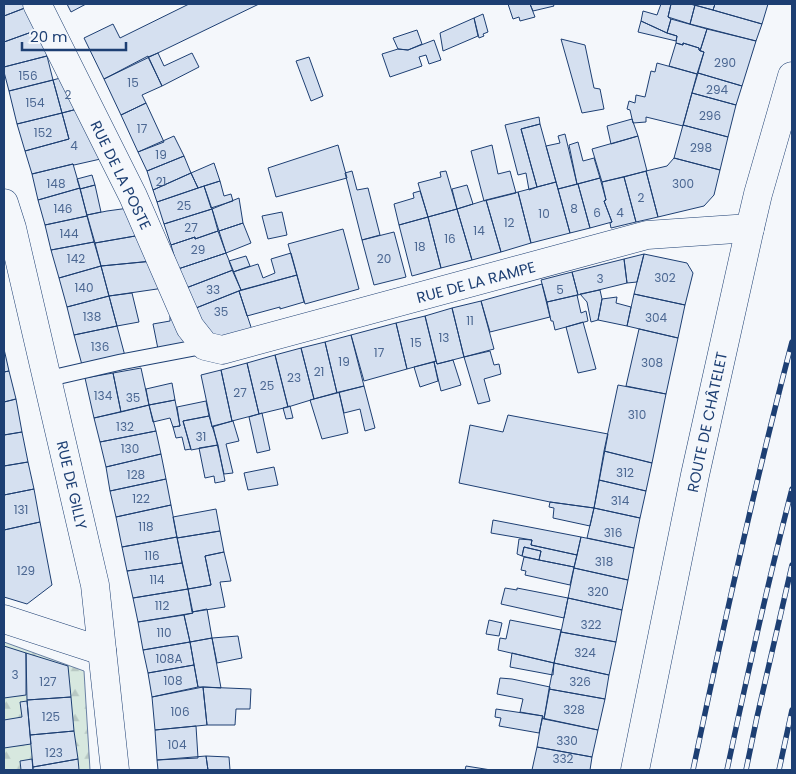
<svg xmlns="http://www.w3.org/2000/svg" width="796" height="774" font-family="Poppins,sans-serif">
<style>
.forest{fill:url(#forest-firs);stroke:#687fa3}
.building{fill:#d5e0f0;stroke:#1d3f73}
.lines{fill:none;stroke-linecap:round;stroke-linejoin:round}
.lane-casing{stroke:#1d3f73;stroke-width:17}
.street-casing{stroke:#1d3f73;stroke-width:29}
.secondary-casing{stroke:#1d3f73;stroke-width:29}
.lane{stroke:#f4f7fb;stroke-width:15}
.street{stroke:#f4f7fb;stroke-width:28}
.secondary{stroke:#f4f7fb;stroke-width:28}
.rail-casing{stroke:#1d3f73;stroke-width:5.5}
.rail{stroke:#f4f7fb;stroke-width:4;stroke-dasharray:11;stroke-linecap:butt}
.labels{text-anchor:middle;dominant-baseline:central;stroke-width:4;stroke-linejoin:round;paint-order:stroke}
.number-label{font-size:12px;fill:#4b6792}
.street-label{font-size:15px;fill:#1d3f73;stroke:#f4f7fb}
</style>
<defs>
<pattern id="forest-firs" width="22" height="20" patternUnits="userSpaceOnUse" patternTransform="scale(1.25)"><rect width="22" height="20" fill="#d7e8df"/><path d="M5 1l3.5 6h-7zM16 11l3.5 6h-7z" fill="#b8c8c3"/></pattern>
</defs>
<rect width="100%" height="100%" fill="#f4f7fb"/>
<!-- forest -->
<path class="forest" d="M4,642l80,29 6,99h-86z"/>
<!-- building -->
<path class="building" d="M4,4h26v2l-26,10z
M67,4h19l-15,8z
M189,4h70l-155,75 -20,-41 29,-14 7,14z
M508,4h22l5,13 -15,4 -1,-4 -6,2z
M530,4h23l1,2 -21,5z
M661,4h10l-3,13 3,2 -4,14 -26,-12 2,-10 14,4z
M671,4h19l5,1 -5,19 -22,-7z
M690,4h25l-2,6z
M715,4h53l-6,20 -49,-14z
M695,5l67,19 -6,17 -66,-17z
M30,6l10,23 -36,13v-26z
M483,14l5,18 -5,2 1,2 -5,2 -5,-20z
M474,18l4,18 -35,15 -3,-18z
M671,19l36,10 -7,22 -1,-1v-2l-16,-5v2l-7,-2 1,-7 -10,-3z
M641,21l26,12 10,3 -1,5 -38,-9z
M40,29l7,27 -43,11v-25z
M707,29l49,12 -14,45 -44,-13 6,-21 -4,-1z
M417,30l5,14 -14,6 -10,-1 -5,-11z
M561,39l24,6 9,43 6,1 4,20 -22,4z
M434,40l7,20 -12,4 -3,-9 -7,2 3,9 -32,11 -8,-23 16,-5 10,1z
M676,43l7,2v-2l16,5v2l5,2 -7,22 -28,-8z
M158,53l6,13 28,-13 7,14 -37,19 -14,-29z
M47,56l6,24 -44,11 -5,-19v-5z
M148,56l14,30 -20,9 4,8 -25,12 -17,-36z
M309,57l14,39 -12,5 -15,-40z
M657,63l40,11 -14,52 -37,-9v5l-13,1 -3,-13 -3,-1 2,-8 6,2 1,-8 9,2 6,-26 4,1z
M698,73l44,13 -6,19 -44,-12z
M71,75l14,32 -23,6 -9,-33z
M53,80l9,33 -45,11 -8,-33z
M692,93l44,12 -8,32 -45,-12z
M146,103l18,39 -26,10 -17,-37z
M85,107l20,51 -31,7 -1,-1 -41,10 -7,-23 44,-12 -7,-26z
M62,113l7,26 -44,12 -8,-27z
M539,117l1,7 -19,5 16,58 -8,3 -3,-17 -8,2 -13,-50z
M632,119l6,17 -27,8 -4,-18z
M540,124l16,58 -19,5 -16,-58z
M683,125l45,12 -8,33 -46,-12z
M565,134l12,50 -19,5 -12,-43 14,-3 -2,-7z
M174,136l10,20 -37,15 -9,-19z
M638,136l9,35 -45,11 -10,-33z
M578,142l5,19 11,-3 6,20 -23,6 -8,-39z
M338,145l9,33 -71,19 -8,-29z
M492,145l6,29 12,-3 6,22 -32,8 -13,-50z
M184,156l7,17 -38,17 -6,-19z
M674,158l46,12 -6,25 -10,11 -46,11 -12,-46 21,-5z
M214,163l6,18 -22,7 -7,-15z
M73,164l7,24 -42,12 -6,-26z
M352,171l5,19 11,-2 12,47 -18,5 -17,-67z
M446,171l11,38 -29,8 -10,-34 23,-6 -1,-5z
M646,171l12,46 -22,5 -12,-45z
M191,173l7,15 -41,14 -4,-12z
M92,175l3,10 -15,4 -3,-10z
M624,177l12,45 -25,6 -1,-5 2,-1 -8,-21 2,-1 -4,-18z
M600,178l6,22 -2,1 8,21 -22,6 -12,-44z
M220,181l4,15 7,-2 2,7 -22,7 -7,-22z
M556,182l14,51 -39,10 -13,-51z
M578,184l12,44 -20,5 -12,-44z
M95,185l6,27 -14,3 -7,-26z
M467,185l6,19 -16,5 -5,-20z
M204,186l8,23 -48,15 -7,-22z
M80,188l7,28 -42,9 -7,-25z
M420,191l8,26 -29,8 -5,-21 20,-6 -1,-5z
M518,192l13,51 -30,9 -15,-52z
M239,198l4,25 -24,8 -7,-22z
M486,200l15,52 -29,8 -15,-51z
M129,208l12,27 -46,8 -8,-28 20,-4z
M212,209l6,22 -23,8v-2l-24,8 -7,-21z
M457,209l15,51 -31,8 -13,-51z
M282,212l5,23 -19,4 -6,-23z
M87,216l7,26 -43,8 -6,-25z
M428,217l13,51 -29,8 -13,-51z
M243,223l8,20 -25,10 -7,-22z
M343,229l16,60 -54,15 -17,-60z
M218,231l8,22 -48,16 -7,-24 24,-8v2z
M394,232l12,45 -32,8 -12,-45z
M141,235l13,26 -53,5 -6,-23z
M94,242l7,24 -42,12 -8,-28z
M226,253l7,17 -47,18 -8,-19z
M291,253l6,22 -56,15 -8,-18 25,-8 5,14 12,-5 -4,-14z
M644,254l43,9 6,10 -8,32 -51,-11z
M644,254l-7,28 -10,1 -3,-24z
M246,256l4,10 -17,6 -4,-11z
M624,259l3,24 -49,12 -6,-23z
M152,261l12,27 -55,8 -8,-30z
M101,266l8,30 -42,11 -8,-29z
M233,270l8,20 -45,18 -10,-20z
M572,272l6,23 -31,7 -6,-22z
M297,275l7,27 -24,7v-2l-33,9 -8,-25z
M542,284l8,33 -60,15 -9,-31z
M600,290l2,9 -4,21 -7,2 -4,-20 -7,-8z
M239,291l13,39 -38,8 -6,-4 -12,-26z
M132,293l7,29 -22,4 -8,-30z
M634,294l51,11 -7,33 -51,-12z
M577,295l4,18 5,-2 2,10 -33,9 -2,-9h-2l-4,-19z
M109,296l8,30 -43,9 -7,-28z
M617,297l-1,6 15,4 -4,19 -29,-6 4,-21z
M481,301l13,48 -30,8 -12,-49z
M452,308l12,49 -27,7 -12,-48z
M178,314l13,28 -33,7 -5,-25 17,-3v-5z
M425,316l11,45 -29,8 -11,-46z
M583,322l13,47 -18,4 -12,-46z
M396,323l11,46 -43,12 -13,-46z
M117,326l8,30 -43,9 -8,-30z
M639,329l39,9 -12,56 -40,-8z
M351,335l13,51 -27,7 -12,-51z
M325,342l12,51 -23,6 -13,-51z
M301,348l13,51 -26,8 -13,-52z
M4,349l5,22 -5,1z
M490,351l4,14 5,-1 2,10 -17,5 6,22 -12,3 -14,-47z
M275,355l13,52 -29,7 -12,-51z
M453,360l8,25 -20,6 -7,-29 2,-1 1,3z
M434,362l4,19 -18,6 -6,-20z
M247,363l12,51 -27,7 -11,-51z
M141,368l8,37 -28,7 -8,-39z
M221,370l11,51 -20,6 -11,-52z
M9,371l7,28 -12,3v-30z
M113,373l8,39 -27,6 -9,-40z
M172,383l3,17 -26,5 -3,-16z
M618,385l48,9 -14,69 -48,-12z
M364,386l11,42 -10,3 -5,-22 -16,4 -5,-21z
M339,392l9,41 -26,6 -12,-39z
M16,399l6,33 -18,3v-33z
M175,400l5,26 -7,1 -3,-9 -17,4 -4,-17z
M206,401l3,15 -26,5 8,28 -6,1 -3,-13 -6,1 -3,-11 7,-1 -3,-19z
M149,405l7,26 -56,11 -6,-24z
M290,406l3,12 -7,1 -3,-11z
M262,413l8,37 -13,3 -8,-36z
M508,415l100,19 -14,74 -44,-6 -91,-19 11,-58 33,7z
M209,416l9,29 -27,5 -8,-29z
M233,421l6,20 -13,3 7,29 -9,1 -11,-48z
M156,431l5,23 -55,13 -6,-25z
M22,432l6,30 -24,4v-31z
M218,445l7,36 -10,2 -1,-7 -9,2 -6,-30z
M604,451l48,12 -6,28 -47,-11z
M161,454l5,25 -56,12 -4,-24z
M28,462l6,27 -30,6v-29z
M274,467l4,18 -30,5 -4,-17z
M166,479l5,26 -55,12 -6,-26z
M599,480l47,11 -6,27 -46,-10z
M34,489l6,33 -36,8v-35z
M550,502l44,6 -4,18 -37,-8 1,-10 -5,-1z
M171,505l6,32 -55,10 -6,-30z
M594,508l46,10 -6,30 -47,-10z
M216,509l4,22 -43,7 -4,-21z
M493,520l88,17 -4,18 -46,-10 1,-5 -41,-7z
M40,522l12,63 -25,19 -23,-7v-67z
M220,531l4,21 -19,4 6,29 -23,4 -11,-51z
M177,537l5,26 -55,8 -5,-24z
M581,537l53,11 -6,32 -54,-12z
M519,539l13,1 -1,5 46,10 -3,12 -35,-7 2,-9 -17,-4 -2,9 -5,-2z
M524,547l17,4 -2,9 -17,-4z
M224,552l7,29 -11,1 5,25 -33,5 -4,-23 23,-4 -6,-29z
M524,557l50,10 -4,18 -45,-10 1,-4 -5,-1z
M182,563l6,26 -55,9 -6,-27z
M574,568l54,12 -6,30 -54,-12z
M505,588l12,2v-2l51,10 -4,20 -63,-14z
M188,589l5,24 -55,9 -5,-24z
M568,598l54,12 -6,32 -55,-10z
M207,609l5,29 -22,4 -6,-27 9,-2 -1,-1z
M184,615l6,27 -47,8 -5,-28z
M489,620l13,3 -3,13 -13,-2z
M510,620l51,10 -7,33 -56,-13 2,-12 6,1z
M561,632l55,10 -7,33 -55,-12z
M238,636l4,22 -25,5 -5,-25z
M212,638l9,50 -18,-1h-5l-8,-45z
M190,642l4,23 -46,8 -5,-23z
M4,646l22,7v42l-22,3z
M26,653l42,13 3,31 -44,3z
M512,653l42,10 -1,12 -43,-8z
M554,663l55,12 -4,24 -56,-10z
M194,665l4,22 -46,10 -4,-24z
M500,678l12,1 38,8 -6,32 -2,-1 1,-2 -23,-4 3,-13 -26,-5z
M203,687l4,38 -52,5 -3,-33z
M203,687l48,2 -1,20h-14l-1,16h-28z
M549,689l56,10 -7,31 -54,-11z
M71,697l3,34 -44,4 -3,-35z
M27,701l4,43 -27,4v-28l18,-3 -2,-15z
M496,709l47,7 -4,17 -40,-7 2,-8 -6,-1z
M542,718l56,12 -6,27 -55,-10z
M196,726l2,32 -41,2 -2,-30z
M74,731l4,28 -45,8 -3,-32z
M537,747l55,10 -2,13h-58z
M206,756l2,14h-50l-1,-10z
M206,756l23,1 1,13h-22z
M32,759l1,11h-12l-1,-9z
M78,759l1,11h-46v-3z
M466,766l25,4h-26z"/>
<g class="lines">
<!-- lane casing -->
<g class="lane-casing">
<path id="lane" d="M47,379l74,-17 84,-16"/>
</g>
<!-- street casing -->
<g class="street-casing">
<path id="street" d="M37,4l96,192 57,131 15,19 17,4 425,-115 103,-7
M4,619l98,32"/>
</g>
<!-- secondary casing -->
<g class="secondary-casing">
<path id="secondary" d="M4,203l8,25 83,357 20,185
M635,770l60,-295 55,-247 8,-34 34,-118"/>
</g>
<!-- lane -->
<use href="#lane" class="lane"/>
<!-- street -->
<use href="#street" class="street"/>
<!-- secondary -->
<use href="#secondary" class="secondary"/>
<!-- rail casing -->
<g class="rail-casing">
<path id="rail" d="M693,770c30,-143 62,-287 99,-428
M727,770c20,-94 41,-188 65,-281
M746,770l11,-53 35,-152
M779,770l13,-60"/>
</g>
<!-- rail -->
<use href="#rail" class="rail"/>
</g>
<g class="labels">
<!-- number labels -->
<g class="number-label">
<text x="725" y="62">290</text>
<text x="28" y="75">156</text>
<text x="133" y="82">15</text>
<text x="717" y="89">294</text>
<text x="68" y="94">2</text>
<text x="35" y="102">154</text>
<text x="710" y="115">296</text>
<text x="142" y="128">17</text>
<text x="43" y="132">152</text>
<text x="74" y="145">4</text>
<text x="701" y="147">298</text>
<text x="161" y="154">19</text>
<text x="161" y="181">21</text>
<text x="56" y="183">148</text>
<text x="683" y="183">300</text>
<text x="641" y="197">2</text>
<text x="184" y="205">25</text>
<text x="63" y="208">146</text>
<text x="574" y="208">8</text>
<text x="597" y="212">6</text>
<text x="620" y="212">4</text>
<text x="544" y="213">10</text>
<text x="509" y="222">12</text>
<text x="191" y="227">27</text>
<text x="479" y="230">14</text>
<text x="69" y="233">144</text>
<text x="450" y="238">16</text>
<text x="420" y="246">18</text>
<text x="198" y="249">29</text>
<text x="76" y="258">142</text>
<text x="384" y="258">20</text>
<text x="665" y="277">302</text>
<text x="600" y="278">3</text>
<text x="84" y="287">140</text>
<text x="213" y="289">33</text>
<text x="560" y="289">5</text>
<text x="221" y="311">35</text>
<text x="92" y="316">138</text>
<text x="656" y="317">304</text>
<text x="470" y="320">11</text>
<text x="444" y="337">13</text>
<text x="416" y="342">15</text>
<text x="100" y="346">136</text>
<text x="379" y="352">17</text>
<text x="344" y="361">19</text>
<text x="652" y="362">308</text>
<text x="319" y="371">21</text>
<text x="294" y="377">23</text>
<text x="267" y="385">25</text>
<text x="240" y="392">27</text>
<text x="103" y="395">134</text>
<text x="133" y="397">35</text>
<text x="637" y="414">310</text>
<text x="125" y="426">132</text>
<text x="201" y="436">31</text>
<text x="130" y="448">130</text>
<text x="625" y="472">312</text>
<text x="136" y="474">128</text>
<text x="141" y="498">122</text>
<text x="620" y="500">314</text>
<text x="21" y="509">131</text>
<text x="146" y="526">118</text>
<text x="613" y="532">316</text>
<text x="152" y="555">116</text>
<text x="604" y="561">318</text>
<text x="26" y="570">129</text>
<text x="157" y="579">114</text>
<text x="598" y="591">320</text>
<text x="162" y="605">112</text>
<text x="591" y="624">322</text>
<text x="164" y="632">110</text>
<text x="585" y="652">324</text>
<text x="169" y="658">108A</text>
<text x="15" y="674">3</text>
<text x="173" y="680">108</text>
<text x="48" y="681">127</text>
<text x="580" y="681">326</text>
<text x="574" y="709">328</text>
<text x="180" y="711">106</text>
<text x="51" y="716">125</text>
<text x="567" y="740">330</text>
<text x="177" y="744">104</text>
<text x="54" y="752">123</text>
<text x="563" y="758">332</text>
</g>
<!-- street labels -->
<g class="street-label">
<text transform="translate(121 175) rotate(64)">RUE DE LA POSTE</text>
<text transform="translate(476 282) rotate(-15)">RUE DE LA RAMPE</text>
<text transform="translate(707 422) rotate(-78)">ROUTE DE CHÂTELET</text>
<text transform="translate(72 485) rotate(77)">RUE DE GILLY</text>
</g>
</g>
<!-- border -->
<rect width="796" height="774" fill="none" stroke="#1d3f73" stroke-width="10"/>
<!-- scale -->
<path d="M22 42v8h104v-8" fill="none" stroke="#1d3f73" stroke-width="2.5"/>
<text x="30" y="42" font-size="15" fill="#1d3f73" stroke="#f4f7fb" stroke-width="4" paint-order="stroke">20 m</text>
</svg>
